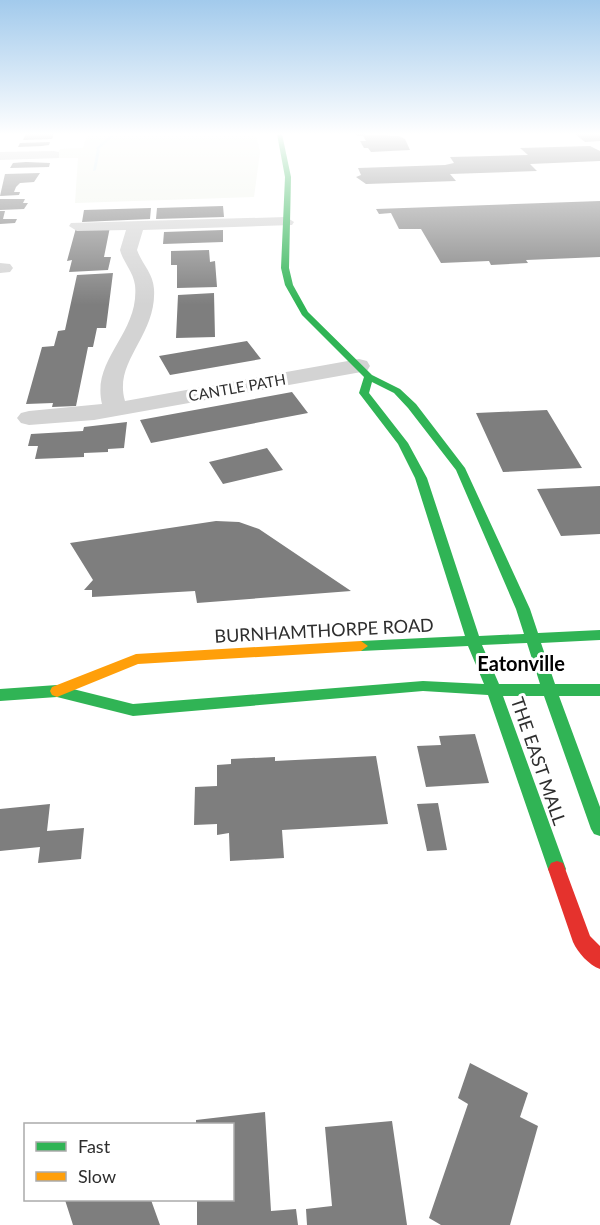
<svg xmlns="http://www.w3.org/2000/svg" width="600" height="1225" font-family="Lato,sans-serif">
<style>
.green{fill:#f1f4ec}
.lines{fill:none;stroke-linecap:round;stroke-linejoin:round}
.stream{fill:#d9eaf1;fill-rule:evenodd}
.building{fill:#7e7e7e}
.street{fill:#d3d3d3;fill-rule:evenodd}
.fast{fill:#30b455;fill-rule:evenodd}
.slow{fill:#ff9f0a;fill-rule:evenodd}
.jam{fill:#e5322d;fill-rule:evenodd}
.labels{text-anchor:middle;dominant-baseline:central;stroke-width:6;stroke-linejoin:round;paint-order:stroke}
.far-street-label{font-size:15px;fill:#2e2e2e;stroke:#fff}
.street-label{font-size:18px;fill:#2e2e2e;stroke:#fff}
.neighbourhood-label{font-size:20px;font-weight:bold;fill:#000;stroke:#fff}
</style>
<rect width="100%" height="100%" fill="#fff"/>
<!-- green -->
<path class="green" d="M87,134h169l4,18 -6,45 -179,6 3,-45h-23l5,-9 23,-1z"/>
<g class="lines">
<!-- stream -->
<path class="stream" d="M112,134h4l-17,15 1,1 -4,20 -3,1 4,-22 -1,-1z"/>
</g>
<!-- building -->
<path class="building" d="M26,134h28l-2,5 -29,1z
M356,134l43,2 6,3 5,11 -39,2 -3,-4h-4l-4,-7h6l-3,-5h-6z
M575,134h25v7l-15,1z
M50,142l-1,3 -7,1 -24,1 2,-4z
M590,146l10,5v10l-70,3 7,7 -87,3 6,7 -90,3 -10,-7 5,-2 -3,-7 87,-3 9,-2 -4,-6 78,-2 -8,-7z
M13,163l13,-1 24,1 -1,4 -39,1z
M40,173l-6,9 -14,1 -4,4 -2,5h6l-1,3 -19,1 5,-22z
M0,199h25l-2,4h5l-4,6 -24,1z
M600,201v56l-74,3 2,3 -37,2 -2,-4 -48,2 -20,-34h-22l-8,-16 -12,1 -3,-5z
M223,206l1,11 -68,2 1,-11z
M151,208l-1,11 -68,3 2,-12z
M0,211h5l-2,8h14l-2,4 -15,1z
M110,227l-6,30h7l-3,13 -39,2 3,-12 -5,1 9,-33z
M223,230v12l-60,2 1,-12z
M209,250l1,12 5,-1 2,26 -40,1v-23h-6v-14z
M113,273l-7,55h-9l-4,19h-5l-12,59 -24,1 1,-4 -27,1 16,-57 12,-1 4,-15 7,-1 12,-55z
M214,293l1,44 -39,1 2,-43z
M247,341l14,18 -91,16 -11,-19z
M292,392l16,21 -157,30 -11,-23z
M547,410l35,58 -79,4 -27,-59z
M127,422l-3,26 -16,1v3l-24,1v4l-49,2 3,-13h-10l3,-12 52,-3 1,-4z
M267,448l16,22 -60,14 -14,-22z
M600,486v48l-39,2 -24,-47z
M216,521l23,1 20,7 92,62 -154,12 -2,-12 -103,6v-7h-8l9,-10 -23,-37z
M475,734l14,49 -63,4 -9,-41 24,-1 -2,-9z
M376,756l12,68 -106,6 2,28 -54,3 -1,-28 -12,2v-11l-23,1 1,-38 22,-1v-21l14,-1v-5l44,-2v4z
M438,803l9,47 -20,1 -10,-47z
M50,804l-3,27 37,-3 -3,31 -43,4 2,-16 -40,4v-42z
M470,1063l58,30 -8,24 18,9 -28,99h-69l-12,-7 39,-114 -10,-6z
M265,1112l6,99 25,-2 2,16h-101v-25h35v-76h-36v-4z
M392,1121l15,104h-100l-1,-16 26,-3 -7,-79z
M65,1200h86l9,25h-87z"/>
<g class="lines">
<!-- street -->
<path class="street" d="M54,151l5,1v6l-59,2v-8z
M286,217l8,5 -2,3 -149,5 -6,20c5,14 16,23 17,39 3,47 -41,72 -29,112l234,-42 8,2 3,5 -3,5 -273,49 -65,5 -8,-2 -4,-5 4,-5 8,-2 73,-7c-11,-46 38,-70 33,-119 -2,-14 -12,-23 -15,-35l6,-20 -49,1 -8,-5 2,-3z
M0,263l10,1 3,4 -3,4 -10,1z"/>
<!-- fast -->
<path class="fast" d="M277,134h5l9,43 -2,91 4,17 15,27 64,63 28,14 16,15 49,64 65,141 8,24 62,-3v10l-59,3 14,41h45v12h-41l41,111v29l-6,-2 -3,-5 -47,-133h-41l63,173 -3,6 -6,2 -6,-2 -3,-6 -60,-174 -65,-4 -290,25 -76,-19 -57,4v-12l57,-4 76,19 290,-23 61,3 -16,-38 -107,5 -7,-5 7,-5 104,-5 -50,-158 -17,-34 -39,-51 5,-16 -62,-62 -17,-30 -4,-17 4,-91zM372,382l22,11 14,15 48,62 60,139 8,25 -45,2 -52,-158 -19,-35 -39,-50zM527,643l13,41h-41l-17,-39z"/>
<!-- slow -->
<path class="slow" d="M361,641l7,5 -7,5 -223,13 -81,33 -5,-2 -2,-4 2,-4 84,-33z"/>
<!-- jam -->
<path class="jam" d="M557,861l6,2 27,73 10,10v23c-11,-4 -22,-16 -27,-27l-25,-73 3,-6z"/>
</g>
<!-- sky -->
<linearGradient id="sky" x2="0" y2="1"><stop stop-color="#a2caec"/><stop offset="0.44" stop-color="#fff"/><stop offset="1" stop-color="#fff" stop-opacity="0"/></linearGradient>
<rect width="600" height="305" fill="url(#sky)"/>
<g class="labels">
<!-- far-street labels -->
<g class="far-street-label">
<text transform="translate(237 387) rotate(-10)">CANTLE PATH</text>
</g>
<!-- street labels -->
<g class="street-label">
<text transform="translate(324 630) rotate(-3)">BURNHAMTHORPE ROAD</text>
<text transform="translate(539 761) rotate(71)">THE EAST MALL</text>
</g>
<!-- neighbourhood labels -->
<g class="neighbourhood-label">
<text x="521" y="663">Eatonville</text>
</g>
</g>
<!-- legend -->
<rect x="24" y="1123" width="210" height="78" fill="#ffffff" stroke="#ababab" stroke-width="1.5"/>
<rect x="36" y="1142" width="30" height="9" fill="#30b455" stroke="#ababab" stroke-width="1.5"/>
<text x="78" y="1153" font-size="18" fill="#2e2e2e">Fast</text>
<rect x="36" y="1172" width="30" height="9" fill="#ff9f0a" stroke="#ababab" stroke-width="1.5"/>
<text x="78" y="1183" font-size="18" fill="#2e2e2e">Slow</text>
</svg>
